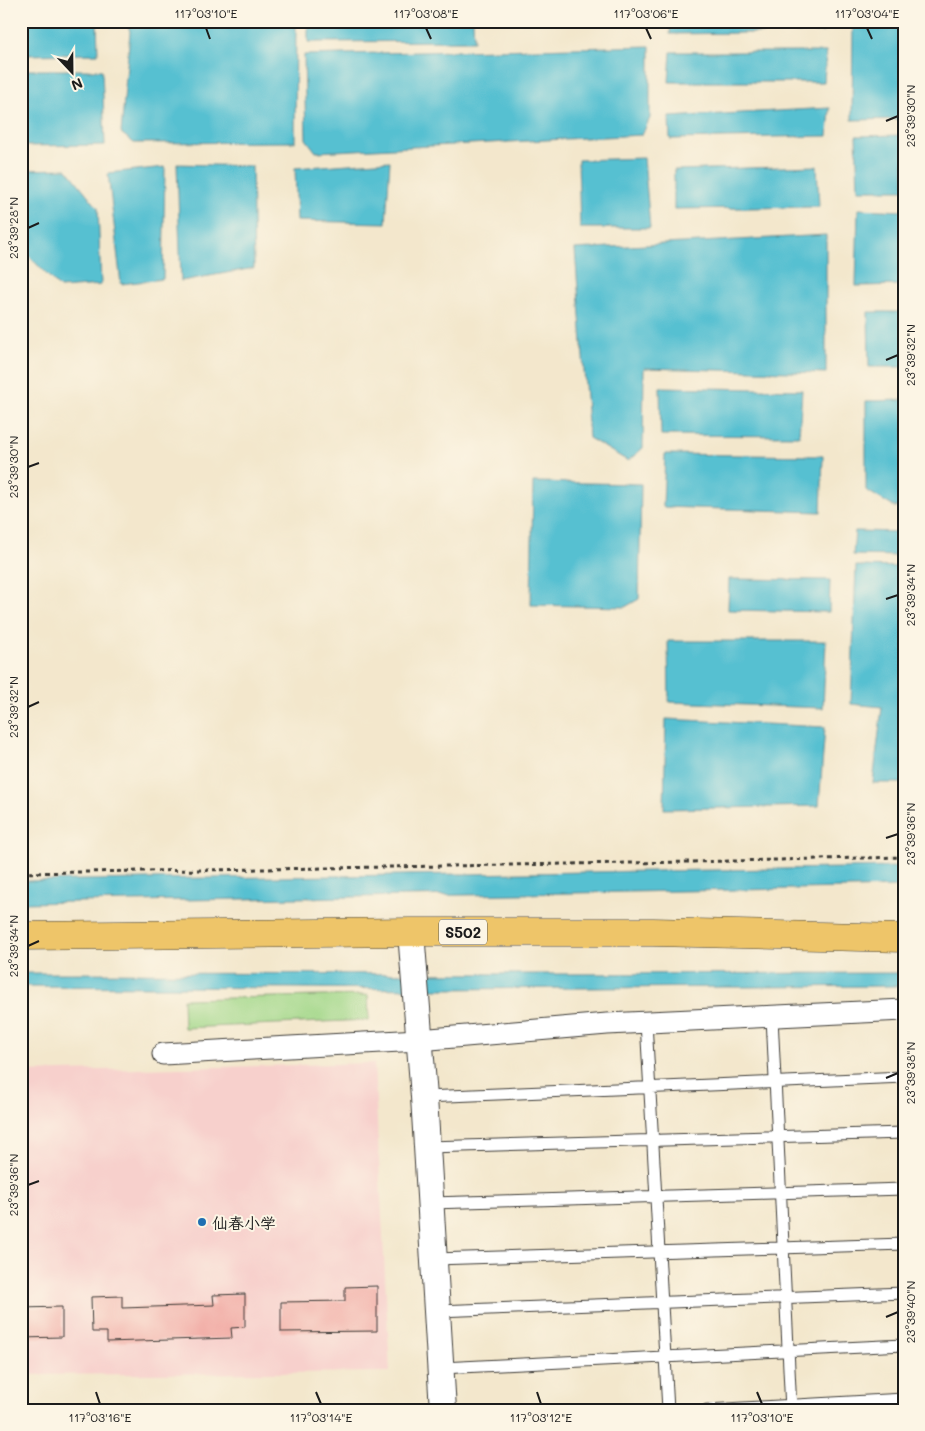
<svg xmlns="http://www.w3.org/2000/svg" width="925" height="1431" font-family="Mali,'LXGW WenKai TC',sans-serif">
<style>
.built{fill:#f7d0cc}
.green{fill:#a1d788;stroke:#5e7a52}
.water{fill:#56c0d1;stroke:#396e76}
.building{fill:#f2afa8}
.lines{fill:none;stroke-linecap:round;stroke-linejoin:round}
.service-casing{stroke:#3c3a36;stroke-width:13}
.minor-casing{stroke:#3c3a36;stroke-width:23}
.tertiary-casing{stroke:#3c3a36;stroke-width:28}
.primary-casing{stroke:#3c3a36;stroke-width:29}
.path{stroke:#3c3a36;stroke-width:3;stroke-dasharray:4 4;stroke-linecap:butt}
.service{stroke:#fff;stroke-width:11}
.minor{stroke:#fff;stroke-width:21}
.tertiary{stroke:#fff;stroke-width:26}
.primary{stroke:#eec569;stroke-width:28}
.ticks{fill:none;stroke:#1c1c1c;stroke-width:2}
.poi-dot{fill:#1f6fb2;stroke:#fcf5e5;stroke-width:2}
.labels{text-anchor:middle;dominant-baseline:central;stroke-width:4;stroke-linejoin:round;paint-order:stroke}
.shield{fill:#fcf5e5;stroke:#5f5d58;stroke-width:1}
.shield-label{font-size:15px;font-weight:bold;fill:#1c1c1c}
.poi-label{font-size:16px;fill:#1c1c1c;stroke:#fcf5e5;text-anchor:start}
.neatline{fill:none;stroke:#1c1c1c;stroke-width:2}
.ticks-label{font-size:12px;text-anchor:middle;fill:#1c1c1c}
</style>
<rect width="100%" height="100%" fill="#fcf5e5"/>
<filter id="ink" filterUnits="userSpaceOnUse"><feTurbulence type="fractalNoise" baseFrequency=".02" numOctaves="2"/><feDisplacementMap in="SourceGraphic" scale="10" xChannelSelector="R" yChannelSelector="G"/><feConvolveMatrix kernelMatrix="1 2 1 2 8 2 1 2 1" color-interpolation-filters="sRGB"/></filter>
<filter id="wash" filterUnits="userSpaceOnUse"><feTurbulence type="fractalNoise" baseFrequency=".0096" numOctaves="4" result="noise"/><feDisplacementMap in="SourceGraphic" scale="20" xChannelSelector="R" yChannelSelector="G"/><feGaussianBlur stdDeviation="1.12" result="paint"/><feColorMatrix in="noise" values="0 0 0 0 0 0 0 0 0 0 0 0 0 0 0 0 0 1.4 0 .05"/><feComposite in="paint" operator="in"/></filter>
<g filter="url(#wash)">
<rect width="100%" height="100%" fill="#f3e7cc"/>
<!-- built -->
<path class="built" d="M374,1063l16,309 -369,3v-303z"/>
<!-- green -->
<path class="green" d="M368,995l1,25 -185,8 -1,-29z"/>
<!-- water -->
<path class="water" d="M21,21h76l1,33 -77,1z
M127,21h169l-1,121 -161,1 -13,-10 9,-101z
M308,21h165l1,20 -166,1z
M671,21h152v11l-153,2z
M853,21h51v98l-52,1z
M650,46v72l-8,17 -326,17 -10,-13 -2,-84z
M671,52h155l-2,30h-155z
M21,70h81l3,75 -84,1z
M830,108l-2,28 -158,3 -1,-22z
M904,135v55h-46l-2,-54z
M644,158l6,70h-70l-2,-68z
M390,161l-4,62 -89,-2 -2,-53z
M177,164l75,2 2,102 -73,13z
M817,166l2,41 -145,2v-39z
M165,167l-2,112 -42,5 -13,-111z
M67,169l31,39 3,77 -41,3 -32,-33 -7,-1v-84z
M858,209l46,2v74l-48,1z
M826,235v138l-182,-5 -1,80 -15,13 -39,-23 -14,-189z
M868,312h36v55h-35z
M660,387l142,3 -3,46 -138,-1z
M904,400v107h-10l-28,-17v-89z
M665,454l158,2 -2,56 -158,-5z
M533,482l108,2 -2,115 -14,8 -94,-2z
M855,531l49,1v24l-51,-1z
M856,566l48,1v216h-31l9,-76 -31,-3z
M729,579l101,1 -1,32 -101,-2z
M668,641h158l-3,67 -154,-6z
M666,719l159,8 -6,79 -155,3z
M904,867v20l-883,16v-22z
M21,973l523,1 360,-1v13l-470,3 -413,-3z"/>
<g id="blocks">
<!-- building -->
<path class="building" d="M377,1286v45l-96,1v-30l64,-1v-14z
M245,1294v33l-14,1 1,10 -125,4v-10h-15l-1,-35 31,-1v12l92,-3 -1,-10z
M62,1307v30l-41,1v-30z"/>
</g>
</g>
<g filter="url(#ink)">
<use href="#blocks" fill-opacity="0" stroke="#3c3a36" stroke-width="1"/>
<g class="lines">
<!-- service casing -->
<g class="service-casing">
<path id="service" d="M772,1017l19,393
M646,1022l22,388
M424,1097l480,-20
M427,1147l477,-14
M431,1203l473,-14
M434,1259l470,-15
M437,1311l467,-18
M441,1368l463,-23
M707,1410l197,-11"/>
</g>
<!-- minor casing -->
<g class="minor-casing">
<path id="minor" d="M163,1054l256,-14 188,-16 297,-14"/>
</g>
<!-- tertiary casing -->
<g class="tertiary-casing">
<path id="tertiary" d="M411,932l13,165 19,313"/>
</g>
<!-- primary casing -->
<g class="primary-casing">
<path id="primary" d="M21,936l390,-4h242l251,6"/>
</g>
<!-- path -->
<path class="path" d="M21,873l669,-11 214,-5"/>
<!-- service -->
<use href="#service" class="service"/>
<!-- minor -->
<use href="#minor" class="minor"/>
<!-- tertiary -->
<use href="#tertiary" class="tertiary"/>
<!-- primary -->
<use href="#primary" class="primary"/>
</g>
</g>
<!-- ticks -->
<path class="ticks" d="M206,28l4,11M426,28l5,11M646,28l5,11M867,28l5,11M886,121l12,-5M28,228l11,-5M886,360l12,-5M28,467l11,-4M886,599l12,-4M28,707l11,-5M886,838l12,-4M28,946l11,-5M886,1078l12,-5M28,1185l11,-4M886,1317l12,-5M96,1392l4,12M316,1392l5,12M537,1392l4,12M757,1392l5,12"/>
<!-- markers -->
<circle class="poi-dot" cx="202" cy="1222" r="5"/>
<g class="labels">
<!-- shield labels -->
<rect class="shield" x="439" y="919.5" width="48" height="25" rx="4"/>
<g class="shield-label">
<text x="463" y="932">S502</text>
</g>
<!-- poi labels -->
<g class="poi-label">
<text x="212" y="1222">仙春小学</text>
</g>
</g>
<!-- margin -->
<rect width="925" height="1431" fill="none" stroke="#fcf5e5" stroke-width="55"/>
<!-- north arrow -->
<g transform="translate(72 72) rotate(158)" stroke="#fcf5e5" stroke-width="4" paint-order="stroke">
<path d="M0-4L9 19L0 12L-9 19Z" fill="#1c1c1c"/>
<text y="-8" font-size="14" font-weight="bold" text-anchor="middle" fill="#1c1c1c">N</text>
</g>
<rect x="28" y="28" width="870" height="1376" class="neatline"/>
<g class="ticks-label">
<text x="206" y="18">117°03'10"E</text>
<text x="426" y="18">117°03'08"E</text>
<text x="646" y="18">117°03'06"E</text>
<text x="867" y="18">117°03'04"E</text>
<text transform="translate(911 116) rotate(-90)" y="4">23°39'30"N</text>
<text transform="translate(14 228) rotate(-90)" y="4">23°39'28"N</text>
<text transform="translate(911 355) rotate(-90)" y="4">23°39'32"N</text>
<text transform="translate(14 467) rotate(-90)" y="4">23°39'30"N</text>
<text transform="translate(911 595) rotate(-90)" y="4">23°39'34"N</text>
<text transform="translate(14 707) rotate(-90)" y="4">23°39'32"N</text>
<text transform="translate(911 834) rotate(-90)" y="4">23°39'36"N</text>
<text transform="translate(14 946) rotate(-90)" y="4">23°39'34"N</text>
<text transform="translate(911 1073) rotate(-90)" y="4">23°39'38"N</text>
<text transform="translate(14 1185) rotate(-90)" y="4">23°39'36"N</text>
<text transform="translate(911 1312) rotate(-90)" y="4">23°39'40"N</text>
<text x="100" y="1422">117°03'16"E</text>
<text x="321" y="1422">117°03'14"E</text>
<text x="541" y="1422">117°03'12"E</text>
<text x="762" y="1422">117°03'10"E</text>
</g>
</svg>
